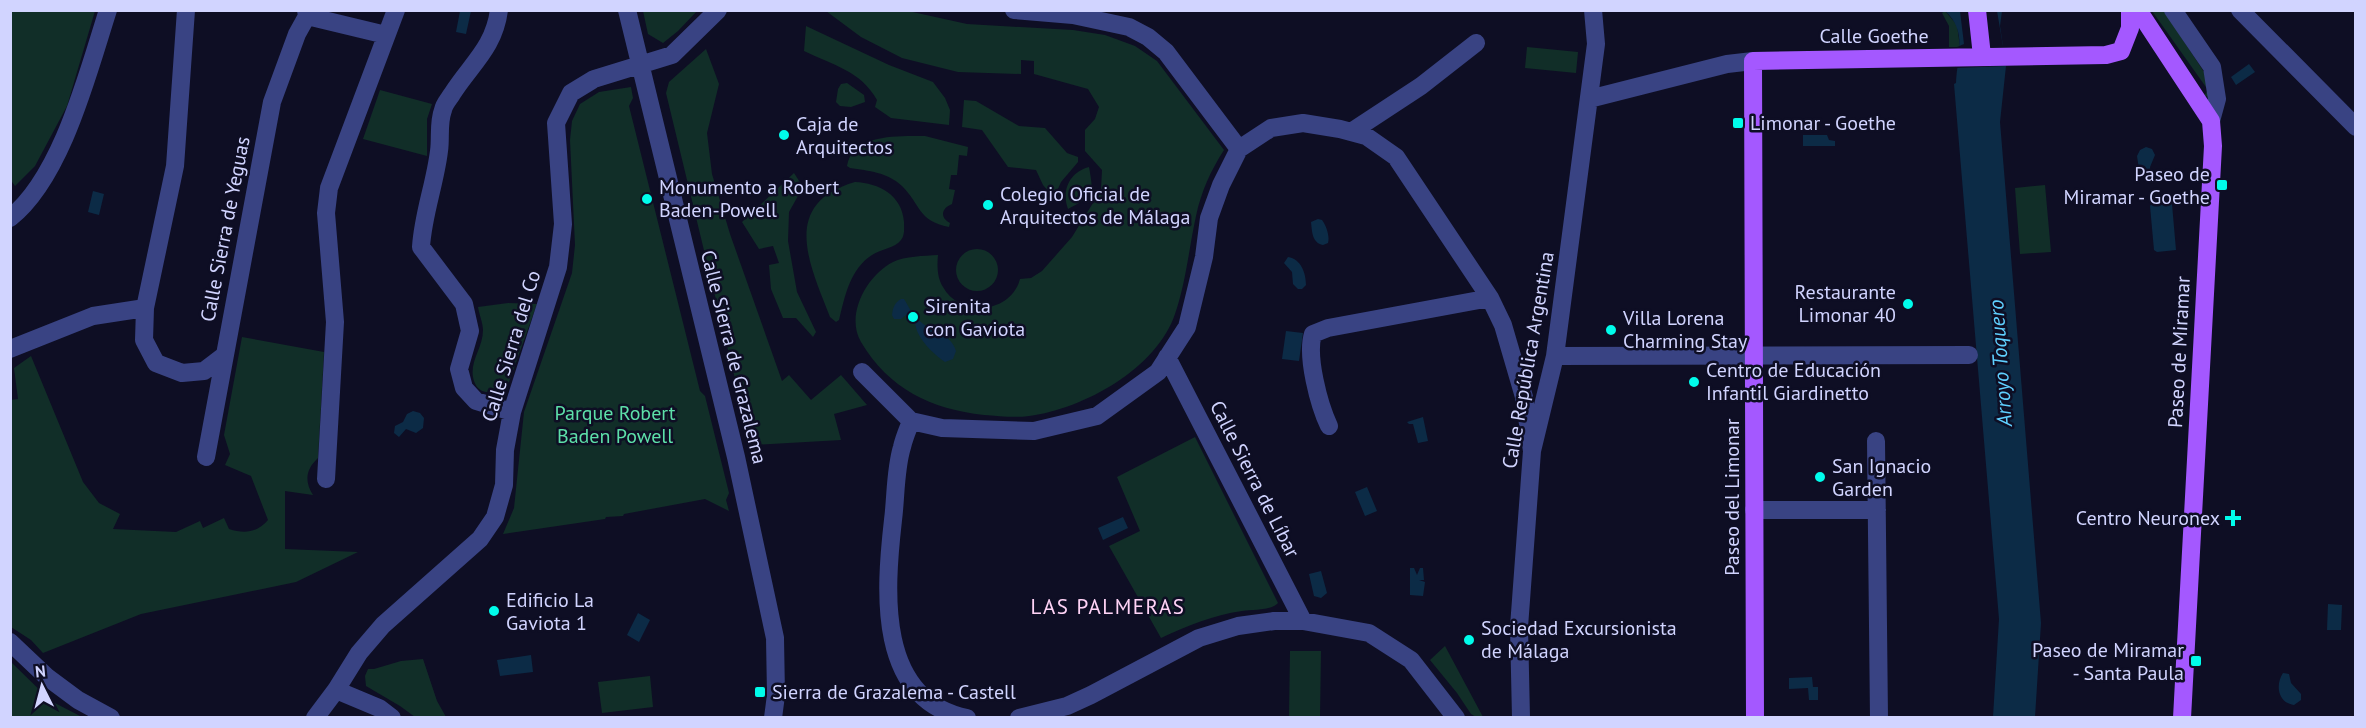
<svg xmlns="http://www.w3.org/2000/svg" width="2366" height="728" font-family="'PT Sans',sans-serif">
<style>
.green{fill:#112e28}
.water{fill:#0c2b46}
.pier{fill:#0e0e24}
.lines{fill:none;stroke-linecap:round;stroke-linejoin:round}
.minor{stroke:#394383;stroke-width:18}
.major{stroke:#a458ff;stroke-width:18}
.poi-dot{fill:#00fceb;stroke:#0e0e24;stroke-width:2}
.labels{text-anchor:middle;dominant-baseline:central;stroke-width:5;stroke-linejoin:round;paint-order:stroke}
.street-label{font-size:20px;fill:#d1d4ff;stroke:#0e0e24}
.poi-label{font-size:20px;fill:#d1d4ff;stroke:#0e0e24;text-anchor:start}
.park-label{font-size:20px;fill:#5de0a9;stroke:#0e0e24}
.water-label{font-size:21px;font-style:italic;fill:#5fd0ff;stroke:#0e0e24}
.neighbourhood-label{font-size:21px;letter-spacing:1.5px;fill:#ffd3f6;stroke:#0e0e24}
</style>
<rect width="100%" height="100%" fill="#0e0e24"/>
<!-- green -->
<path class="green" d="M10,11h85l-28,95 -32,60 -20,20 -5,-7z
M643,11h54l-19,20 -15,12 -15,-9z
M826,11h82l59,13 106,6 32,5 30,11 22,15 67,89c-13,20 -23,42 -28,66 -7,32 -10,66 -21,98 -18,54 -91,95 -146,102 -14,2 -30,0 -45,-1 -53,-6 -95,-26 -123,-73 -16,-27 6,-67 32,-80 12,-6 31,-6 45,-7 -1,10 -1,23 5,32 17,31 68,27 77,-8l11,-1 11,-7 30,-34 29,-47 1,-20 -17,-19v-21l10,-11 4,-12 -11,-18 -54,-15v-13l-13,-1v14l-63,-2 -56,-14 -41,-21z
M1945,11l12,14 3,22h-11v-21l-7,-13z
M2152,11h12l42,64 5,22 -7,-1 4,-6z
M806,26l83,39 44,17 12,16 5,12 -1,15 -58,-7 -16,-11 2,-7c-16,-29 -44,-35 -73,-49z
M1527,47l51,5 -2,21 -51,-5z
M706,49l13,35 -12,49 5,41 18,60 52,147 7,-6 22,25 30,-25 26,30 -33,9 7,26 -90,5 -85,-352 3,-11z
M847,83l17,12 1,7 -14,5 -11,-1 -4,-4 2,-13 3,-5z
M631,87l2,11 -4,8 71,285 5,5 24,97 -3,7 3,11 -24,-12 -81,15 -1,2 -17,1 -1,2 -102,15 11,-26 10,-96 48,-139 3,-28 -5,-105 2,-19 8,-17 19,-12z
M380,90l52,14 -5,15v37l-64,-17z
M964,100l12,1 43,25 26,2 22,25 11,4v5l-17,20 -7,16 -11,-13 -7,-15 -28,-3 -26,-37 -20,-3z
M925,136l43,11 -1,9 -8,-1 -2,20h-6l-2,14 6,1 -3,14c-10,4 -13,13 -2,19l-1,4c-31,-6 -28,-22 -47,-41 -15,-14 -33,-15 -52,-18l-3,-2c5,-33 54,-30 78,-30z
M1089,167c5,28 5,28 -21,42 -7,-19 2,-37 21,-42z
M794,173l9,14 -14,25 -1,29 9,51 19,40 -3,5 -17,-19h-13l-12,-29 -2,-24 10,-2 -6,-17 -14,3 -17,-27z
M855,182c24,1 47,13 49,40 0,6 1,13 -3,18 -6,8 -20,9 -29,15 -22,14 -27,41 -33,65l-3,2 -6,-5c-20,-52 -51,-113 25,-135z
M2045,185l6,67 -31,2 -5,-66z
M956 270a21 21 0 1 1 42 0a21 21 0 1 1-42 0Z
M508,303l29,1 -28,78c-9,10 -29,17 -35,-1 -6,-19 9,-32 9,-51 0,-7 -4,-16 -5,-23z
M242,337l82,15 -6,106c-12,11 -14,23 -5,37l-28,-4v58l73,3 -62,30 -155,32 -98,39 -12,-13 -20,-13 -1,-227 8,-1 -4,-31 17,-12 52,126 16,21 21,11 -7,15 63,3 24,-11 3,7 21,-10 5,11c15,5 28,4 39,-9l-17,-44 -26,-11 5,-11 -6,-19z
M1195,437l83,166c-7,8 -25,6 -36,8 -29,4 -55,15 -81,27l-52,-92 31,-15 -23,-54z
M1445,646l38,71h-7l-5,-3 -14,-21 -27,-33z
M1290,651h31l-1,66h-31z
M423,659l14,42 9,16h-31l-15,-11 -34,-20 -1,-10 3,-7h6l27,-8z
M10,661l41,40 31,16h-71z
M650,676l3,31 -51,6 -4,-31z"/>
<!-- water -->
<path class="water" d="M460,11h11l-5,23 -10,-2z
M1945,11h57l-2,15 6,40 -6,56 41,501 -6,94h-42l6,-98 -45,-535 2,-1c1,-27 12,-52 -11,-72z
M2249,64l6,8 -19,13 -5,-8z
M1803,135h24l2,5 6,1v5h-32z
M2146,147l6,2 3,6 -5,12 1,9 -6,4 -5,-4 -3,-20 3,-6z
M93,191l11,3 -5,21 -11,-3z
M2169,201l3,3 4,46 -19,2 -3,-2 -4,-44 2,-3z
M1318,219l4,1c4,5 8,16 6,23l-5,2c-11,-2 -11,-14 -12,-23z
M1288,257c13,2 18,16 18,28l-4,4h-4l-5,-5 -1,-12 -8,-9z
M901,299h3c6,10 9,17 18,24 12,10 29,11 34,28l-3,8 -8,3c-9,-6 -22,-18 -27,-29 -4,-9 -1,-14 -12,-18l-5,4h-7l-2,-4c1,-7 2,-12 9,-16z
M1286,331l17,2 -4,28 -17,-2z
M413,411l7,2 4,5 -1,10 -7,5 -10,-4 -7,8 -5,-4 1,-7 8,-4 4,-8z
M1423,417l5,24 -10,2 -5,-19h-4l-2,-2z
M1367,487l10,24 -12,5 -10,-24z
M1123,517l5,11 -25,12 -5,-12z
M1410,568h4l3,7 3,-7h3l1,12h-5l6,2 -2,14 -13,-1z
M1321,571l6,22 -6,5 -7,-2 -5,-22z
M2328,604l14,1 -1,25h-14z
M638,613l12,7 -11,22 -12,-7z
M531,655l2,17 -33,4 -3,-16z
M2283,673l6,1 2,9 10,11v6l-7,5c-16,-2 -19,-20 -11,-32z
M1812,677l1,10h5v13h-9l-1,-12 -19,1v-11z"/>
<!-- pier -->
<path class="pier" d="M1960,11h37l6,35h3l2,12 -2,8 -50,2 -1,-10 2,-11 7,-3z"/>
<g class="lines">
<!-- minor -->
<path class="minor" d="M186,10l-11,156 -30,142 -1,32 12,23 26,10 22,-2 21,-16
M306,10l1,6 79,19
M499,10c-5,38 -28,54 -47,84 -3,5 -8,10 -9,16 -5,13 -2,28 -4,41 -4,33 -16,63 -18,96l43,57 6,27 -11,38 5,19 12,13 36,11
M627,10l109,447 39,181 1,57 -3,23
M1014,10l59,5 56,12 19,10 18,15 73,97
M2173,10l39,57 5,32 -6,22
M2240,10l116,117
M1589,99l138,-35 26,-3
M1351,132l70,-46 55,-43
M10,218c52,-41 78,-146 98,-208
M10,349l83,-33 52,-8
M1555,356l414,-1
M1167,357l136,264
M862,372l49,49
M911,421l31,7 92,3 63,-15 61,-44 29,-45 17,-70 5,-39 12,-33 18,-36 32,-21 32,-5 37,6 26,7 30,21 94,141 13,27 21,72 8,54
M911,421c-3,8 -7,17 -9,26 -7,23 -6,50 -9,73 -8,71 -17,180 74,198
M1329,426c-10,-21 -23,-70 -16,-92l15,-6 162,-30
M1876,441l3,277
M206,457l66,-355 25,-68 10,-18
M326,479l9,-157 -9,-109 3,-25 67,-178
M1754,510h123
M10,642l37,35 31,23 33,18
M336,690l43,18 13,10
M315,718l21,-28 23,-37 24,-28 97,-86 15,-22 9,-32 1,-35 7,-38 46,-145 5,-43 -7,-101 15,-30 23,-14 78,-24 46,-45
M1019,718l48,-12 24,-11 108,-57 39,-12 36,-5h29l66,12 42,27 45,58
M1521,718l-2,-91 13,-176 23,-95 41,-312 -3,-34"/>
<!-- major -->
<path class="major" d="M1977,10l5,46
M2138,10l73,111 2,25 -31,572
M1755,718l-2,-657 353,-6 15,-4 9,-23v-18"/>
</g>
<!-- markers -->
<g class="poi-dot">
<rect x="1732" y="117" width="12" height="12" rx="3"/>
<circle cx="784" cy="135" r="6"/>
<rect x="2216" y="179" width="12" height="12" rx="3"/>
<circle cx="647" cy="199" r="6"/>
<circle cx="988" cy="205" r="6"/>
<circle cx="1908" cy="304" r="6"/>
<circle cx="913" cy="317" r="6"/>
<circle cx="1611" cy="330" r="6"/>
<circle cx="1694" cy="382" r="6"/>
<circle cx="1820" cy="477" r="6"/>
<path d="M2230 509h6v6h6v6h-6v6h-6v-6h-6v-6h6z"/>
<circle cx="494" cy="611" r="6"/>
<circle cx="1469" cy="640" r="6"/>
<rect x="2190" y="655" width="12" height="12" rx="3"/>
<rect x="754" y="686" width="12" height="12" rx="3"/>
</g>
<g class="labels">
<!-- street labels -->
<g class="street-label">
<text x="1874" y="36">Calle Goethe</text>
<text transform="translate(225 229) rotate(-79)">Calle Sierra de Yeguas</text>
<text transform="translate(511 346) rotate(-73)">Calle Sierra del Co</text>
<text transform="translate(2179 352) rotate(-87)">Paseo de Miramar</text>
<text transform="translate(734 357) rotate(76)">Calle Sierra de Grazalema</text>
<text transform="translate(1528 360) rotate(-80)">Calle República Argentina</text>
<text transform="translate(1255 479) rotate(63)">Calle Sierra de Líbar</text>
<text transform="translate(1732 497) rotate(-90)">Paseo del Limonar</text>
</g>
<!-- poi labels -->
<g class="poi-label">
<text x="1750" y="123">Limonar - Goethe</text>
<text x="796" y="124">Caja de<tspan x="796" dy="23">Arquitectos</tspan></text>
<text x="2210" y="174" text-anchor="end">Paseo de<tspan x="2210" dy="23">Miramar - Goethe</tspan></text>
<text x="659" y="187">Monumento a Robert<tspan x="659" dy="23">Baden-Powell</tspan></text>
<text x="1000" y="194">Colegio Oficial de<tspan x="1000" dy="23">Arquitectos de Málaga</tspan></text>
<text x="1896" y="292" text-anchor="end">Restaurante<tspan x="1896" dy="23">Limonar 40</tspan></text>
<text x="925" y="306">Sirenita<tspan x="925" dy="23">con Gaviota</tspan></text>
<text x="1623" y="318">Villa Lorena<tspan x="1623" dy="23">Charming Stay</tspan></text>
<text x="1706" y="370">Centro de Educación<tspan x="1706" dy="23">Infantil Giardinetto</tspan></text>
<text x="1832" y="466">San Ignacio<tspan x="1832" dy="23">Garden</tspan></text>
<text x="2220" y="518" text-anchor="end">Centro Neuronex</text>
<text x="506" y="600">Edificio La<tspan x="506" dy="23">Gaviota 1</tspan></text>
<text x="1481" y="628">Sociedad Excursionista<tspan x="1481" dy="23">de Málaga</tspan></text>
<text x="2184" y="650" text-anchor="end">Paseo de Miramar<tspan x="2184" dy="23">- Santa Paula</tspan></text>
<text x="772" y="692">Sierra de Grazalema - Castell</text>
</g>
<!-- park labels -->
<g class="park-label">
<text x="615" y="413">Parque Robert<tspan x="615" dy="23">Baden Powell</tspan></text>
</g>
<!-- water labels -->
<g class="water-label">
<text transform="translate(2000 363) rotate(-94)">Arroyo Toquero</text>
</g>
<!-- neighbourhood labels -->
<g class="neighbourhood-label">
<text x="1108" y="606">LAS PALMERAS</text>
</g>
</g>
<!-- border -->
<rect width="2366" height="728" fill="none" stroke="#d1d4ff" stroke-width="24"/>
<!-- north arrow -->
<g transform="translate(42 686) rotate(354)" stroke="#0e0e24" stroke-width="4.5" paint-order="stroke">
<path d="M0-4.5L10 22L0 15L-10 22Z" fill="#d1d4ff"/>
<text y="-9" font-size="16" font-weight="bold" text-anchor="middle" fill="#d1d4ff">N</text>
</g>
</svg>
